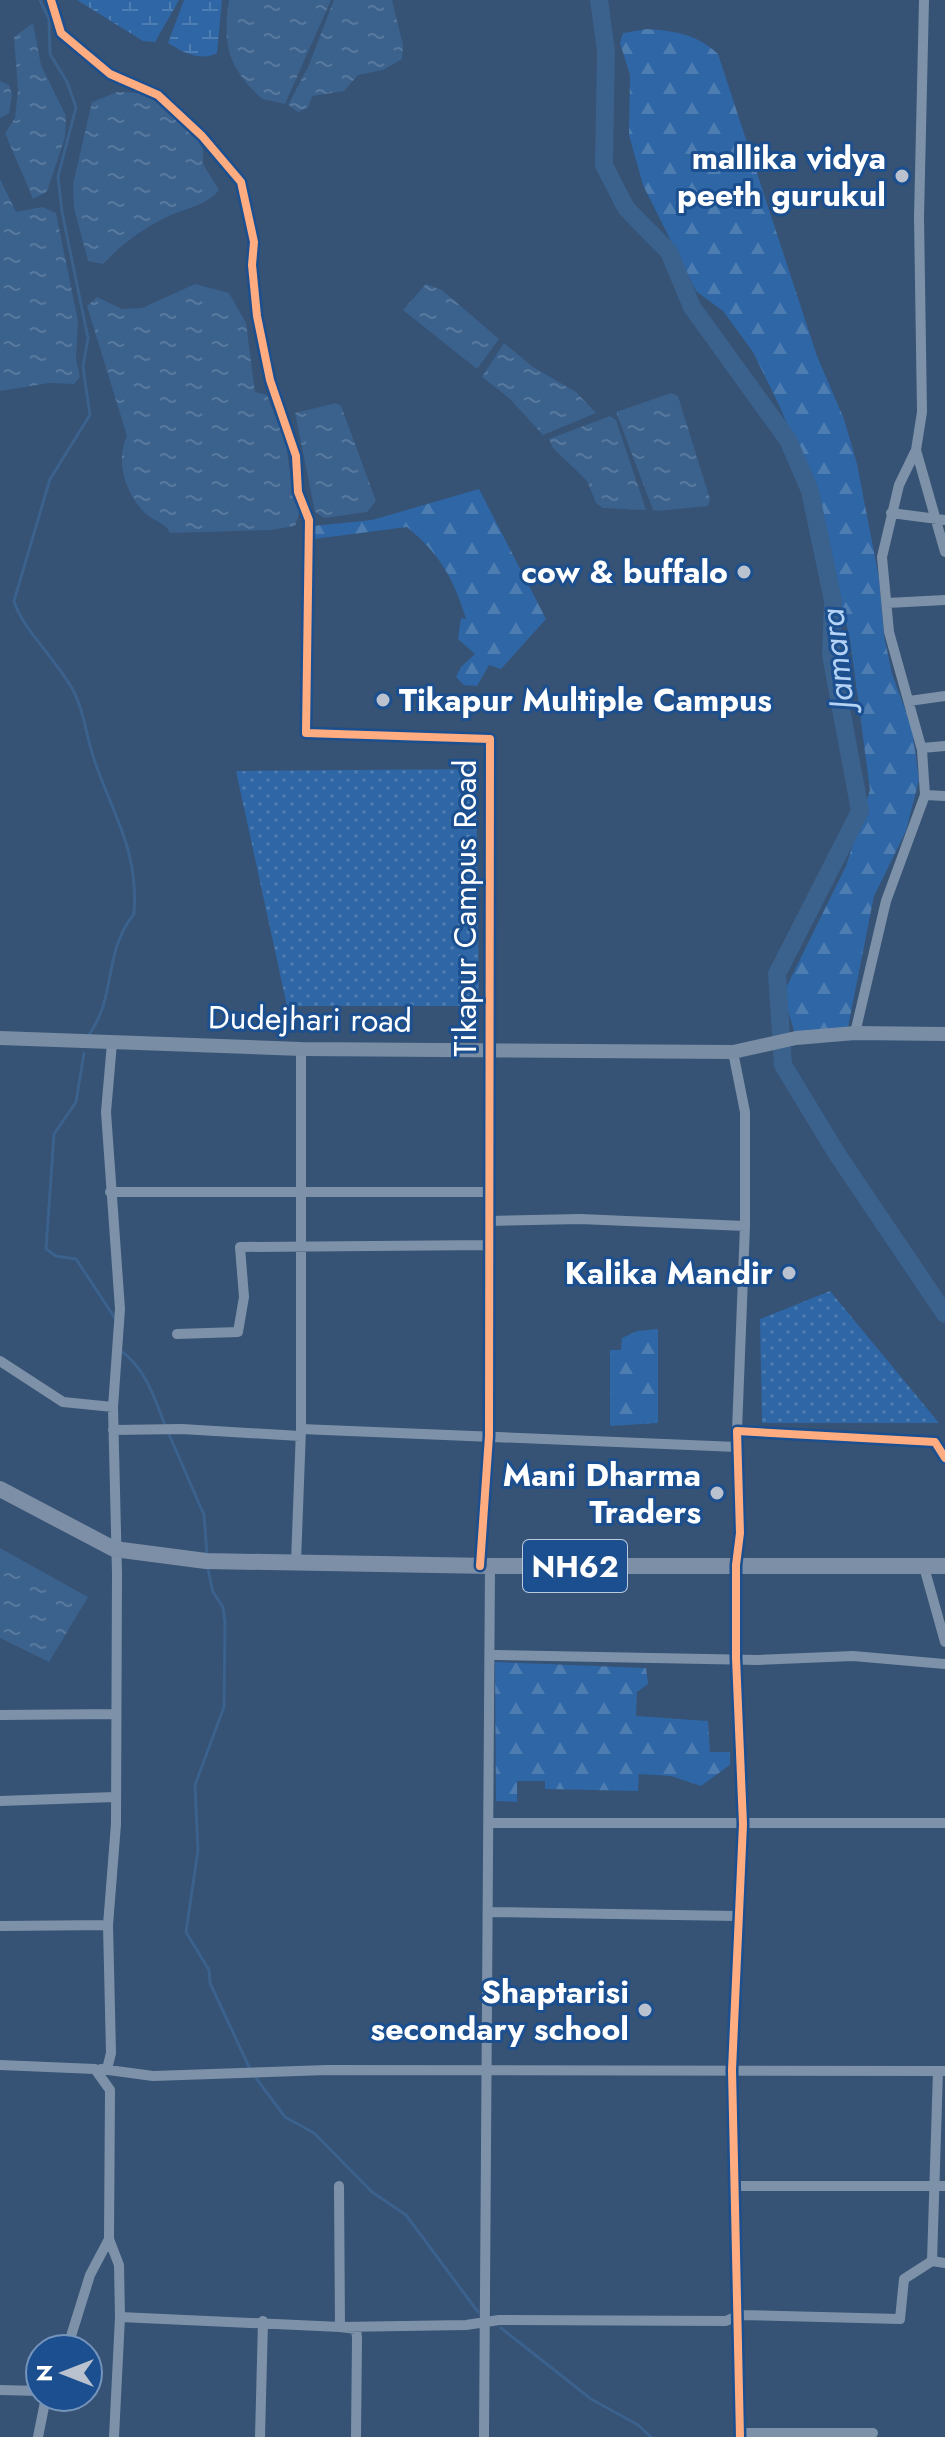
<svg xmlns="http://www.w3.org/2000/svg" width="945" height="2437" font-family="Jost,sans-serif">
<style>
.green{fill:url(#green-dots)}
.forest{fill:url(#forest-firs)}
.wetland{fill:url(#wetland-marsh)}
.water{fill:url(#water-ripples)}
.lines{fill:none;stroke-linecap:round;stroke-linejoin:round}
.stream{stroke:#3b618d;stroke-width:3}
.river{stroke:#3b618d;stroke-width:18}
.street{stroke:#7d92a8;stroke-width:10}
.secondary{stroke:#798da4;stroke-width:14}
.primary{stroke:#7d8ea7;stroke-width:16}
.cycleway-casing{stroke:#1b4f8f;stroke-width:13}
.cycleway{stroke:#ffac80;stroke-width:8}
.poi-dot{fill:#b9c2ce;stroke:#1b4f8f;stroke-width:3}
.labels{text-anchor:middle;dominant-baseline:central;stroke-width:6;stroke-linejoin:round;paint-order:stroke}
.shield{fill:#1b4f8f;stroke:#bbcadd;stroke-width:2}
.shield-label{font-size:30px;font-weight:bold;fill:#fff}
.poi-label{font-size:32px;font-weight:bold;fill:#fff;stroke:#1b4f8f;text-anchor:end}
.street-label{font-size:32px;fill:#fff;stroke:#1b4f8f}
.water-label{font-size:34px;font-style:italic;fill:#b5d3f5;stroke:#1b4f8f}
</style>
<defs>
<pattern id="green-dots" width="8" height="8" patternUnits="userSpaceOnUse" patternTransform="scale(2)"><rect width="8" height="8" fill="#2f66a5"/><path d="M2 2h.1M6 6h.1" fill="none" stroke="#4e7db2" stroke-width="1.8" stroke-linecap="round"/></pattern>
<pattern id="forest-firs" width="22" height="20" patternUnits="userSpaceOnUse" patternTransform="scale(2)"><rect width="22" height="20" fill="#2f66a5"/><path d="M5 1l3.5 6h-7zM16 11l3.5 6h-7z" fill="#4e7db2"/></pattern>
<pattern id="wetland-marsh" width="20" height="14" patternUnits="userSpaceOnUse" patternTransform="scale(2)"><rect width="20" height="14" fill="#2f66a5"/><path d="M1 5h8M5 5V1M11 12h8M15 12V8" fill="none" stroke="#4e7db2"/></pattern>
<pattern id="water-ripples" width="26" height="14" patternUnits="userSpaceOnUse" patternTransform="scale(2)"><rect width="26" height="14" fill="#3b618d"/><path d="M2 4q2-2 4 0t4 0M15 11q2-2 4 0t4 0" fill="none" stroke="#58799e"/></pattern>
</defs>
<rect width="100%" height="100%" fill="#365274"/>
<!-- green -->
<path class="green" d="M476,769l3,228h-15v9h-177l-51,-235z
M830,1291l109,132h-177l-2,-104z"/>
<!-- forest -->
<path class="forest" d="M647,29c28,2 50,5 71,25l99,302 27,63 13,45 22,114 5,58 8,38 20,54 7,52 -13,51 -32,65 -26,131 -53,7 -12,-40 63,-128 24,-76 -20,-151 -41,-164 -30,-70 -26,-53 -30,-41 -27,-20 -53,-106 -14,-50 1,-60 -10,-32 3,-10z
M479,489l67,130 -45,50 -12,-4 -12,21 -13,-1 -8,-8 5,-10 14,-13 -17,-15 3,-21 5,1c-12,-40 -27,-66 -59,-92l-93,12 -1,-13 59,-6z
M658,1329v94l-48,3v-76h11l1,-12 15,-7z
M495,1662l151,6 2,16 -11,8 -1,24 72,5 2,31h20v13l-29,21 -30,-10 -32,-2 -1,17 -93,-2v-8h-28v21l-21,-1z"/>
<!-- wetland -->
<path class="wetland" d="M77,0h102l-24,42 -12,-1z
M184,0h38l-5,53c-16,9 -35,-1 -49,-10z"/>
<!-- water -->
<path class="water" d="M229,0h102l-46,104 -23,-5c-34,-32 -40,-54 -33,-99z
M334,0h58l11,45 -1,14 -19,11 -25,5 -14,16 -32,5 -4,12 -10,4 -10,-7 20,-38z
M33,23l8,42 25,51 -1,21 -18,55 -14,7 -28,-66 10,-15 3,-28 -4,-53z
M0,81l9,4 3,10 -3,18 -9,5z
M117,92l29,1 49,43 8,13v15l16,26c-13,16 -33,18 -50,26 -26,12 -47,28 -66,48l-15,-3 -14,-53 -1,-24 19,-82z
M0,179l16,33 26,-5 14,6 22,108 -2,38 4,18 -6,7 -25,-1 -49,8z
M195,284l34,9 17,30 9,69 12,3 19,48 7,52 7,16 -5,15 -24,4 -101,3c-4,-10 -17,-12 -25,-20 -20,-20 -30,-51 -18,-77l-40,-130 10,-9 25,12 20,-1z
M426,284l16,6 57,49 -22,30 -74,-59z
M504,343l29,24 43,25 20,21 -53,22 -34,-37 -27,-21z
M671,393l7,3 32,103 -2,7 -50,5 -5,-1 -37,-98z
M336,403l5,3 35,95 -9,11 -43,6 -9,-6 -20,-99z
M610,416l6,4 30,90 -43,-2 -7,-5 -9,-22 -34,-33 -4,-9z
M0,1548l88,49 -39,65 -49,-24z"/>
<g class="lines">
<!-- stream -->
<path class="stream" d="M40,0l9,19 1,35 17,28 9,25 -18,70 4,35 26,126 -5,29 7,48 -40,64 -36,122c8,28 44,60 60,91 10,19 12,43 19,64 19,58 46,93 41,158 -31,38 -17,81 -45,121
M84,1053l-8,49 -22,32 -8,115 10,7 20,3 39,59
M121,1351c25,18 33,46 44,74
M168,1432l36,83 3,39
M208,1569l5,23 10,15 2,16 -1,84 -29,78 3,65 -12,82 23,38 1,13 40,86
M256,2078l29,39 29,16 58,59 34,23 72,97
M501,2328l90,71 47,26 13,12"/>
<!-- river -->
<path class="river" d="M599,0l7,51 -2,114 22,43 43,44 23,55 96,133 22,51 23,110 -2,54 29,156 -83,163 6,91 54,89 108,160"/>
<!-- street -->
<path class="street" d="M51,0l10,33 49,41 48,21 44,41 39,46 13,60 -2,23 5,51 13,64 26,76 2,36 11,28 -3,213 184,6 -1,697 -9,130
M916,450l29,102
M891,513l54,7
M887,603l58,-3
M909,701l36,-5
M922,748l23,-2
M925,795l20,1
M855,1033l31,-132 39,-106 -3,-45 -33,-118 -7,-75 17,-72 17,-35 6,-38 -3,-195 5,-217
M733,1052l12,60v114l-8,205
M110,1192h379
M489,1221l91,-2 165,7
M177,1334l61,-2 6,-35 -4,-50 249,-2
M0,1361l63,41 50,5
M301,1429l436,18
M113,1430l69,-1 118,7
M296,1562l5,-133v-380
M924,1567l21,75
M496,1655l262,5 95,-4 92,8
M0,1715l116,-1
M0,1801l115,-4
M489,1823h456
M489,1912l248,4
M0,1926l108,-1
M0,2065l95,4 15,21 -1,149 10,26 1,52 220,10 126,-2 33,-5 227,1 13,-6 161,4 4,-40 28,-18
M101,2069l52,7 174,-6 618,1
M107,2069l4,-16 -3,-128 8,-101 1,-251 -4,-166 7,-98 -14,-197 6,-69
M938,2071l-6,190 13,2
M339,2186l1,141 16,2 1,9 -1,99
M735,2186h210
M67,2349l23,-74 19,-36
M0,2390l40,1
M740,2433h133
M38,2437l8,-40
M114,2437l6,-120
M260,2437l3,-116
M484,2437l6,-871
M740,2437l-8,-367 11,-246 -7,-166v-93l4,-32 -3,-102 198,11 10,16"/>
<!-- secondary -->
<path class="secondary" d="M0,1038l301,11 432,3 63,-14 59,-5 90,1"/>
<!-- primary -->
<path class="primary" d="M0,1489l114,60 92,12 284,5h455"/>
<!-- cycleway casing -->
<g class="cycleway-casing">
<path id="cycleway" d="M51,0l10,33 49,41 48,21 44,41 39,46 13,60 -2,23 5,51 13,64 26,76 2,36 11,28 -3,213 184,6 -1,697 -9,130
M740,2437l-8,-367 11,-246 -7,-166v-93l4,-32 -3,-102 198,11 10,16"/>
</g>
<!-- cycleway -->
<use href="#cycleway" class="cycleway"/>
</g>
<!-- markers -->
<g class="poi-dot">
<circle cx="902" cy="176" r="8"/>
<circle cx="744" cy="572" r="8"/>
<circle cx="383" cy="700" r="8"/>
<circle cx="789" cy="1273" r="8"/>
<circle cx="717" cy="1493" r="8"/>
<circle cx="645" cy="2010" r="8"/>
</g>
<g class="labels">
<!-- shield labels -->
<rect class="shield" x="523" y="1540" width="104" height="52" rx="6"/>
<g class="shield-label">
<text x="575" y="1566">NH62</text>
</g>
<!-- poi labels -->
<g class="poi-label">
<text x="886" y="158">mallika vidya<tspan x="886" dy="37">peeth gurukul</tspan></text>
<text x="728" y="572">cow &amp; buffalo</text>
<text x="399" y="700" text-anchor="start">Tikapur Multiple Campus</text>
<text x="773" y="1273">Kalika Mandir</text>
<text x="701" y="1475">Mani Dharma<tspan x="701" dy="37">Traders</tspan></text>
<text x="629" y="1992">Shaptarisi<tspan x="629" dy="37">secondary school</tspan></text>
</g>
<!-- street labels -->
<g class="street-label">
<text transform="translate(465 908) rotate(-90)">Tikapur Campus Road</text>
<text transform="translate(310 1019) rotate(1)">Dudejhari road</text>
</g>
<!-- water labels -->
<g class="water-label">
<text transform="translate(837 659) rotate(-96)">Jamara</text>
</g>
</g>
<!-- north arrow -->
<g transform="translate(64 2373) rotate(270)"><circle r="38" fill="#1b4f8f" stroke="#7695bc" stroke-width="2"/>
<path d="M0-6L14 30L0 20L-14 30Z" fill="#b9c2ce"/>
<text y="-12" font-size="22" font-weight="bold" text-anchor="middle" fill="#ffffff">N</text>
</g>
</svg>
